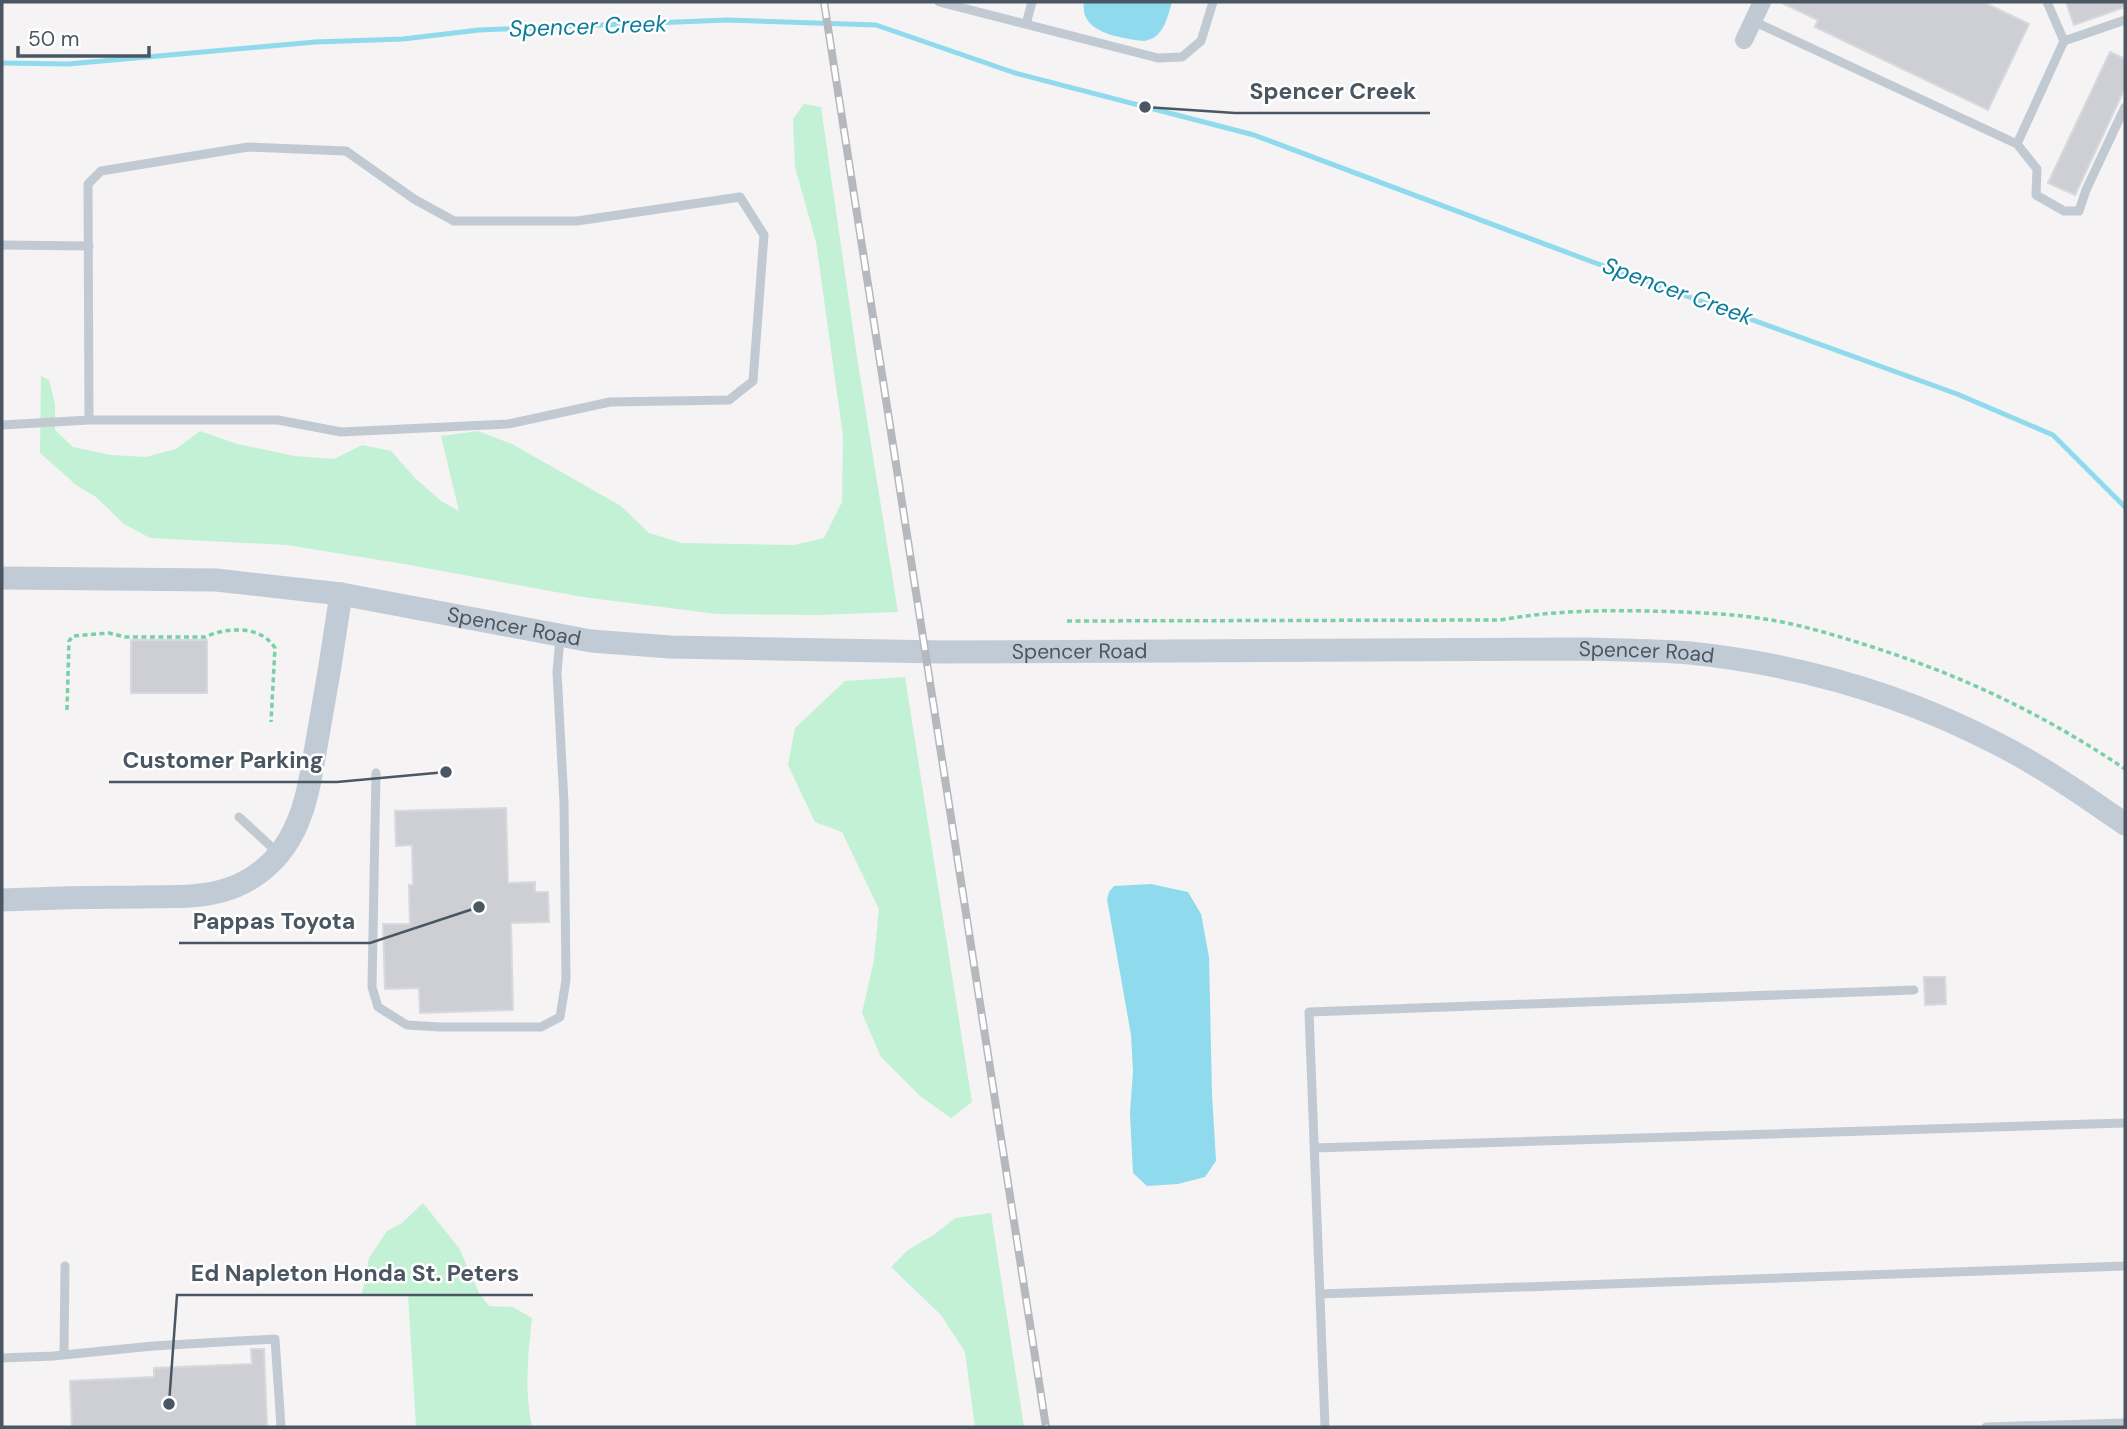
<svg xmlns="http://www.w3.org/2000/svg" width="2127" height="1429" font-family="'DM Sans',sans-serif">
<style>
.green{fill:#c3f1d5}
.water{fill:#90daee}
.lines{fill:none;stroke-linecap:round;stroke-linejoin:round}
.stream{stroke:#90daee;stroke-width:5}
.building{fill:#cdcfd5;stroke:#d7d9de;stroke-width:2}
.path{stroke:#7ad0a6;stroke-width:3.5;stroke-dasharray:5 3.5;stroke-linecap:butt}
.lane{stroke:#c1cad2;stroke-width:9}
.street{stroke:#c1cad2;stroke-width:18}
.secondary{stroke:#c1cbd6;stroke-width:23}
.rail-casing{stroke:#b5b8bd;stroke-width:8}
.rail{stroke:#fff;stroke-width:5;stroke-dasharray:16;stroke-linecap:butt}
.labels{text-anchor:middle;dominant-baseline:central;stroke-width:5;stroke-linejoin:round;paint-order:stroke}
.street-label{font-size:21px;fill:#4a5661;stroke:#fff}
.water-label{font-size:23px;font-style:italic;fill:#0c7c9b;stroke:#fff}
.leader{fill:none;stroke:#4a5661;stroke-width:2.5}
.callout-dot{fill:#4a5661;stroke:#fff;stroke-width:2.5}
.callout-label{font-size:23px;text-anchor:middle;font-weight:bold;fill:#4a5661;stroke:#fff;stroke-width:5;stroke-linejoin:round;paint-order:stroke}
</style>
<rect width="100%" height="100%" fill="#f5f3f3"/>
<!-- green -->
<path class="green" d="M804,104l17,3 36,250 41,255 -81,3 -100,-1 -134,-17 -179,-33 -117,-19 -137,-7 -26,-14 -28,-27 -20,-12 -36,-32 1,-77 8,4 6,24v26l18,17 38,8 35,2 30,-8 24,-18 37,13 58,12 39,3 28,-14 29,6 24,27 26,23 18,10 -18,-75 37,-5 34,13 109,62 28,27 33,10 112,2 30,-7 18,-36 1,-66 -27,-194 -21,-75 -2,-48z
M905,677l67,425 -21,16 -31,-22 -39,-39 -19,-44 12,-53 5,-51 -37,-77 -27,-10 -27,-57 7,-37 50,-47z
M423,1203l36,45 20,45 10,13 24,1 19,11c-4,37 -8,72 0,109h-116l-8,-133h-46l7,-36 18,-27 15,-8z
M991,1213l33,214h-49l-10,-75 -24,-37 -50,-48 17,-17 27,-16 20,-16z"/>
<!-- water -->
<path class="water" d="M1084,2h88c-5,16 -8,36 -28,39 -23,-3 -65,-8 -60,-39z
M1151,884l37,8 13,22 8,43 3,137 4,67 -11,16 -27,7 -31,2 -14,-13 -3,-60 3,-42 -2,-36 -24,-136 2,-7 5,-6z"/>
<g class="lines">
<!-- stream -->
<path class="stream" d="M2,63l66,1 247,-22 88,-3 76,-9 248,-10 149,5 139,48 239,62 336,126 367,133 96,41 72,72"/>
</g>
<!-- building -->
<path class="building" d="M1780,2h203l46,22 -41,86 -173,-83 3,-7z
M2066,2h59v5l-51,18z
M2110,52l15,7v29l-50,107 -27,-12z
M131,640h76v53h-76z
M506,808l2,75 27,-1v10h13l1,30 -38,1 2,87 -93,3 -1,-25 -34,1 -2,-65h27l-1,-39h4l-1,-40 -16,1 -1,-35z
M1924,977h21l1,27 -21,1z
M251,1349h13l3,78h-195l-2,-46 84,-4v-9l98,-4z"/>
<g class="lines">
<!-- path -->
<path class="path" d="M1067,621l433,-1c50,-9 98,-10 148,-9 39,1 78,2 117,8 33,5 66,15 98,25 96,30 179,69 262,125
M67,710l2,-69 4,-5 36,-3 16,4h80c22,-10 56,-12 70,11l-4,74"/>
<!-- lane -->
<path class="lane" d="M939,2l219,56 24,-1 19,-16 12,-39
M1753,21l264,123 47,-103 -17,-39
M1026,24l6,-22
M2064,41l61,-21
M2017,144l20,25 -1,26 28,16h15l7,-21 39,-83
M2,245l87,1
M2,425l87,-5h189l63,12 167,-8 102,-22 119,-2 24,-19 11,-146 -24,-38 -163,24h-123l-40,-22 -68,-48 -98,-4 -147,24 -13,13 1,236
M376,773l-4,214 6,20 29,18 33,2h101l19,-10 6,-37 -2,-177 -7,-131 3,-34
M239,817l39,36
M1314,1148l811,-25
M1320,1294l805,-28
M64,1355l1,-89
M2,1358l51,-2 100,-10 122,-7 6,88
M1325,1427l-16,-415 605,-22
M1986,1427l139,-4"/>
<!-- street -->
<path class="street" d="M1744,40l18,-38"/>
<!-- secondary -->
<g class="secondary">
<path id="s1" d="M2,578l214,2 125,14 250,47 79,6 272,5 647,-3c33,1 67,1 101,4 106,11 209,40 304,89 46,23 89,53 131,82"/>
<path d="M2,900c44,-2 88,-3 133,-3 29,-1 61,2 90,-7 27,-8 51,-27 65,-52 17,-29 21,-64 27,-97 9,-49 17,-98 24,-147"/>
</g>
<!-- rail casing -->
<g class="rail-casing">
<path id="rail" d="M824,2l222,1425"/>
</g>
<!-- rail -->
<use href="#rail" class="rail"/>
</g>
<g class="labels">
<!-- street labels -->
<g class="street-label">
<text stroke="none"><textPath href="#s1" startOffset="516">Spencer Road</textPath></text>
<text stroke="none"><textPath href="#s1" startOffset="1083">Spencer Road</textPath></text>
<text stroke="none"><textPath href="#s1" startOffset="1650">Spencer Road</textPath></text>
</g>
<!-- water labels -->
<g class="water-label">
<text transform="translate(588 26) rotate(-2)">Spencer Creek</text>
<text transform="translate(1678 291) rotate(20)">Spencer Creek</text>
</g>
</g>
<!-- callouts -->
<path class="leader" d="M1145 107L1235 113H1430M446 772L337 782H109M479 907L370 943H179M169 1404L177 1295H533"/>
<g class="callout-dot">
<circle cx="1145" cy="107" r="7"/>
<circle cx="446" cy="772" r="7"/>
<circle cx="479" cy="907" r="7"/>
<circle cx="169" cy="1404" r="7"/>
</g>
<g class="callout-label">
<text x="1333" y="99">Spencer Creek</text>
<text x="223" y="768">Customer Parking</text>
<text x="274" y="929">Pappas Toyota</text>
<text x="355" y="1281">Ed Napleton Honda St. Peters</text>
</g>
<!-- border -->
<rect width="2127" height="1429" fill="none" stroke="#4a5661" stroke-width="7"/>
<!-- scale -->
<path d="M18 46v10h131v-10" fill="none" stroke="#4a5661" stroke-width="3.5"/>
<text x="28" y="46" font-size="21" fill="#4a5661" stroke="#ffffff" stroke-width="5" paint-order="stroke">50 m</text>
</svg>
